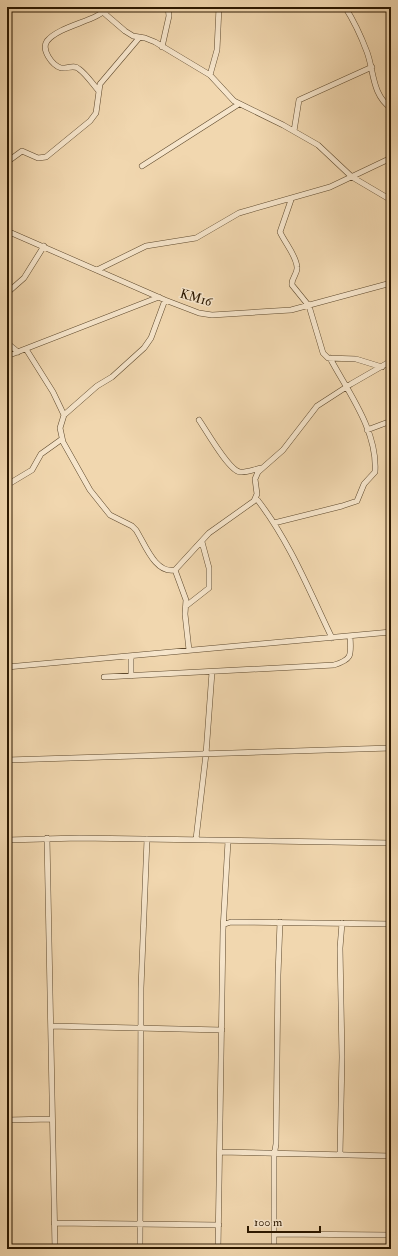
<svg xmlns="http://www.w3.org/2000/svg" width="398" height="1256" font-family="'IM FELL Double Pica',serif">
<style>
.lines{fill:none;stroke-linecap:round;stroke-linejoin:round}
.minor-casing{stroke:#5d482c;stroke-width:6}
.minor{stroke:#f6e5cb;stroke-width:5}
.labels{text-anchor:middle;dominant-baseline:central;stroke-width:3;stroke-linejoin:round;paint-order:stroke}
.street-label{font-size:13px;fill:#2c1800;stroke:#f6e5cb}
</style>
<rect width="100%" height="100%" fill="#f1d7af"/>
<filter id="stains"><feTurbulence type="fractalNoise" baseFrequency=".005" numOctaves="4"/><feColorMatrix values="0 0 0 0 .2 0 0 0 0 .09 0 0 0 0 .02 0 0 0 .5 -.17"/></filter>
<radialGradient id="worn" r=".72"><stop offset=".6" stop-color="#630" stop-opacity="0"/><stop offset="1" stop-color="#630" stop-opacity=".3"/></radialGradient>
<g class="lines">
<!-- minor casing -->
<g class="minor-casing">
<path id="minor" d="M101,7l3,6 21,18 8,5 12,2 10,4 55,33 24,26 49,24 35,20 34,32 39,23
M345,7c9,14 16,29 22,45 7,19 5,43 24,56
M162,47l7,-31 -1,-9
M210,75l7,-25 2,-43
M98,90c-6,-7 -12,-16 -19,-21 -5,-5 -12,0 -18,-1 -9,-3 -20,-18 -14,-27 13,-16 52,-20 61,-34
M294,131l5,-31 73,-33
M7,162l15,-11 16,7 8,-1 44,-36 6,-8 4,-29 39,-46
M142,166l97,-62
M291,200l-11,32c5,11 16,23 17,35 1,7 -6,11 -5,18l17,21 14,47 5,5 28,1 26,8
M7,231l158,69 34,13 13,2 79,-5 100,-27
M97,270l49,-24 50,-8 43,-25 91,-26 61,-29
M7,293l17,-15 20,-32
M165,300l-14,38 -7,10 -32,29 -15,9 -33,29 -4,13 3,14 27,48 20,25 22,11 4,4c9,14 19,44 39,40l34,-37 45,-32 3,-7 -2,-15 3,-7 25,-22 34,-44 34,-22 40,-23
M7,343l11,9
M26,349l27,43 11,23
M7,356l152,-59
M387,364l4,6
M199,420c7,10 30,51 41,52 6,1 15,-3 22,-4
M367,430l24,-9
M7,485l25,-15 9,-16 21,-15
M256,498c33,42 53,92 76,140
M274,523l68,-17 15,-5 7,-17 11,-12c3,-41 -27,-80 -45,-114
M175,570l11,30 -1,14 4,36
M186,606l23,-18v-20l-7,-26
M7,667l384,-35
M131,676v-20
M104,677l230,-12c19,-6 17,-10 16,-29
M7,760l384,-12
M47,838l8,411
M196,839l10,-85 6,-82
M7,840l72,-2 312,5
M225,924l6,-2 160,2
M51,1026l171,4
M7,1120l45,-1
M220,1152l171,4
M340,1154l2,-97 -2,-109 2,-25
M54,1223l165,2
M274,1234l117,1
M140,1249l1,-261 6,-149
M218,1249l5,-319 5,-89
M274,1249v-93l2,-12 2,-169 2,-53"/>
</g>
<!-- minor -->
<use href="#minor" class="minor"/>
</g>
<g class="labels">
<!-- street labels -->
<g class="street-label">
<text transform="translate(196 298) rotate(16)">KM16</text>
</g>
</g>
<!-- margin -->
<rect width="398" height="1256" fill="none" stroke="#f1d7af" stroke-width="24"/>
<rect x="8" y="8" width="382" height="1240" fill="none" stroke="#2c1800" stroke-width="2"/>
<rect x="12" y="12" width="374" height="1232" fill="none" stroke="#2c1800"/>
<!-- scale -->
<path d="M248 1226v6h72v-6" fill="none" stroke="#2c1800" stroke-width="2"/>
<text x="254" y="1226" font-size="12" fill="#2c1800" stroke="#f6e5cb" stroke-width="3" paint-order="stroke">100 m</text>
<rect width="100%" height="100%" filter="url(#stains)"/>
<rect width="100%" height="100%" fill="url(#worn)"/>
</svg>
